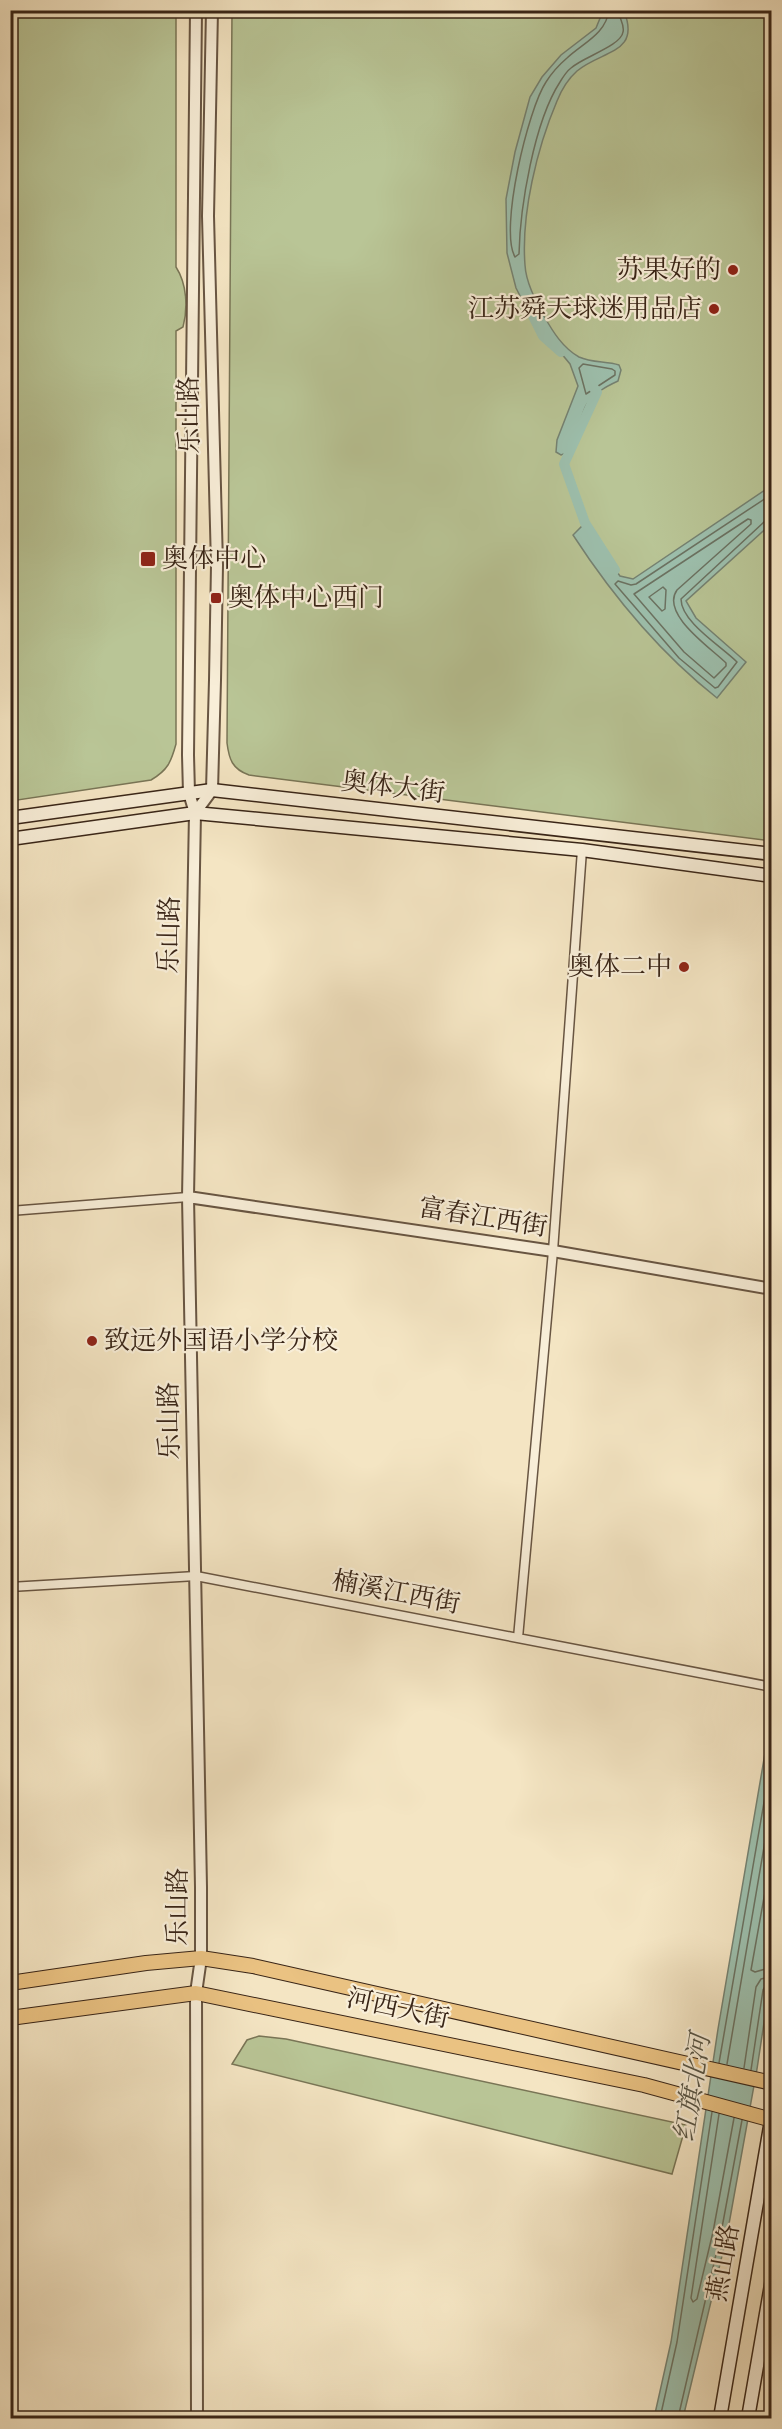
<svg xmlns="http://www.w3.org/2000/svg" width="782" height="2429" font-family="'IM FELL DW Pica','Noto Serif SC',serif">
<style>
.green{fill:#b9c596;stroke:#797556;stroke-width:1.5}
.water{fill:#9dc0ae;stroke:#758272;stroke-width:1.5}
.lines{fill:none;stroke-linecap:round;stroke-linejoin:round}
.shore{stroke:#6b7262;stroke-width:1.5}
.canal{stroke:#9dc0ae;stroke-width:10}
.minor-casing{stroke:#685542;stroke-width:11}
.tertiary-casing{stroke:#685542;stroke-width:14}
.secondary-casing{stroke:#392517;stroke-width:15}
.primary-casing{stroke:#392517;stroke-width:16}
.minor{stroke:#f8eed8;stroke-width:8}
.tertiary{stroke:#f8eed8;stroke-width:10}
.secondary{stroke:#f8eed8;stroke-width:12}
.primary{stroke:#eac282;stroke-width:14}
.poi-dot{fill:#8f2418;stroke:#f8eed8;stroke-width:2}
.labels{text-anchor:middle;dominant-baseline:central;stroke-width:4.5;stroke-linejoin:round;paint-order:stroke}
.poi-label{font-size:26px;fill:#392517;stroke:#f8eed8;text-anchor:end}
.street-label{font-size:26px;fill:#392517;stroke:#f8eed8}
.water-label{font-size:27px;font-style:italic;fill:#575444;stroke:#f8eed8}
</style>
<rect width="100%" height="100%" fill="#f4e5c3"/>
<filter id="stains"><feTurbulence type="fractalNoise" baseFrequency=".00333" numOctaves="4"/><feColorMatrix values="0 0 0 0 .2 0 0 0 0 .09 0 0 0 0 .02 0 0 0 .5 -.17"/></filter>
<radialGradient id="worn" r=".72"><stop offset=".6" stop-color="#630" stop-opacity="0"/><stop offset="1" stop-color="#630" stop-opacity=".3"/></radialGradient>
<!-- green -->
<path class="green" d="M10,11h166v256c11,17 12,41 7,60l-7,4v413c-5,18 -8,26 -25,36l-140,21z
M232,11h539v830l-522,-66c-17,-6 -20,-16 -22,-32z
M259,2036l27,3 400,86 -14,49 -440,-110 15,-24z"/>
<!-- water -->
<path class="water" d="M603,11h21c17,43 -22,39 -47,60 -9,8 -16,20 -20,30 -20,47 -36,113 -32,164 1,18 11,36 19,51 9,16 19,32 35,41 13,6 27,4 40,8l2,5 -3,11c-13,6 -22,11 -31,23 -9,14 -9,46 -26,51l-5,-3 1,-12 21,-54 -8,-22 -39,-47 -15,-29 -9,-35 -1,-54 9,-47 15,-55 12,-20 19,-22 35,-27z
M771,486v38l-85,77 10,17 50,44 -29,36c-57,-45 -105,-103 -144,-163l10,-10 37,51 13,3z
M771,1718l1,252 -15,99 -30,166 -44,183h-29l17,-76 47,-313z"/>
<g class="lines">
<!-- shore -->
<path class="shore" d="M609,10c-3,24 -26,33 -42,48 -7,6 -16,16 -21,24 -18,27 -47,148 -31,175l4,-3c1,-47 15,-132 41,-172 3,-5 7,-11 11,-14 12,-11 50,-22 52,-36 2,-7 -4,-14 -5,-22
M583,364l29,5 3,2v4l-29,19 -7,-26z
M772,494l-136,90 -5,1 -13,-4 -3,3 64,74 36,30 3,-1 19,-25c-16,-16 -56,-40 -56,-63l84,-78 7,-1
M748,519l3,1v4l-74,66c-17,24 34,58 49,73v3l-12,12 -30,-26 -50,-58z
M663,587l3,3 -1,19 -3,2 -13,-14z
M772,1853l-21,117 4,2 17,-5
M719,2063l53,-307
M727,2064l45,-264
M744,2068l12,-81 5,-8 11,-3
M751,2070l12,-80 3,-5 6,-1
M719,2114l-28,184 2,4 4,-3 16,-67 21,-114
M660,2418l17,-76 35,-230
M678,2418l43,-185 21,-113"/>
<!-- canal -->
<path class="canal" d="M533,316l10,20 18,16
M590,383l7,9 -33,72 21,59 30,47"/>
<!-- minor casing -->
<g class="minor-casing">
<path id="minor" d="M10,1211l178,-14
M10,1587l186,-11 576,111
M518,1638l35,-387 29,-401"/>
</g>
<!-- tertiary casing -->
<g class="tertiary-casing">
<path id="tertiary" d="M195,813l-6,-20 -1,-38 8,-745
M188,1197l365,54 219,38
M197,2418l-1,-425 5,-35v-71l-13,-690 7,-384 17,-23 3,-110 2,-115 -9,-349 4,-206"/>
</g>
<!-- secondary casing -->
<g class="secondary-casing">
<path id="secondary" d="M10,818l202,-28 560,64
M10,839l185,-26 387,37 190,26
M720,2418l52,-303
M748,2418l24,-139"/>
</g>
<!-- primary casing -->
<g class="primary-casing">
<path id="primary" d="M10,1983l136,-20 55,-5 52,8 519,117
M10,2018l186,-25 448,92 128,35"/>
</g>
<!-- minor -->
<use href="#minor" class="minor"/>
<!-- tertiary -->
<use href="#tertiary" class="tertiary"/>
<!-- secondary -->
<use href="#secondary" class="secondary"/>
<!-- primary -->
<use href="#primary" class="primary"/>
</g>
<!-- markers -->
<g class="poi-dot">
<circle cx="733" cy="270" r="6"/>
<circle cx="714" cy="309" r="6"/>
<rect x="140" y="551" width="16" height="16" rx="3"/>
<rect x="210" y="592" width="12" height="12" rx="3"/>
<circle cx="684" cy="967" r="6"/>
<circle cx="92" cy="1341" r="6"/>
</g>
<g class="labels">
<!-- poi labels -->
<g class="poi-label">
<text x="721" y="270">苏果好的</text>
<text x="702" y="309">江苏舜天球迷用品店</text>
<text x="162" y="559" text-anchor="start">奥体中心</text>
<text x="228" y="598" text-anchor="start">奥体中心西门</text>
<text x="672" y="967">奥体二中</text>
<text x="104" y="1341" text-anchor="start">致远外国语小学分校</text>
</g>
<!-- street labels -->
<g class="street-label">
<text transform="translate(190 415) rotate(-91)">乐山路</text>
<text transform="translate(393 788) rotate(7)">奥体大街</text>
<text transform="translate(170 935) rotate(-89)">乐山路</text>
<text transform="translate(483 1218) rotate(9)">富春江西街</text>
<text transform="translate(170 1421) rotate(-91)">乐山路</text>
<text transform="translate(396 1593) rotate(11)">楠溪江西街</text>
<text transform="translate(178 1907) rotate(-90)">乐山路</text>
<text transform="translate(398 2009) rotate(12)">河西大街</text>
<text transform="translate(724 2263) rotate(-80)">燕山路</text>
</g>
<!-- water labels -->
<g class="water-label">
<text transform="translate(693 2088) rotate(-81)">红旗北河</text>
</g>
</g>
<!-- margin -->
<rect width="782" height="2429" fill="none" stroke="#f4e5c3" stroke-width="36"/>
<rect x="12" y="12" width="758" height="2405" fill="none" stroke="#392517" stroke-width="3"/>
<rect x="18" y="18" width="746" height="2393" fill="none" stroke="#392517" stroke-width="1.5"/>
<rect width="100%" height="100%" filter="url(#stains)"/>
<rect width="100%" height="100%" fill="url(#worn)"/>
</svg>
